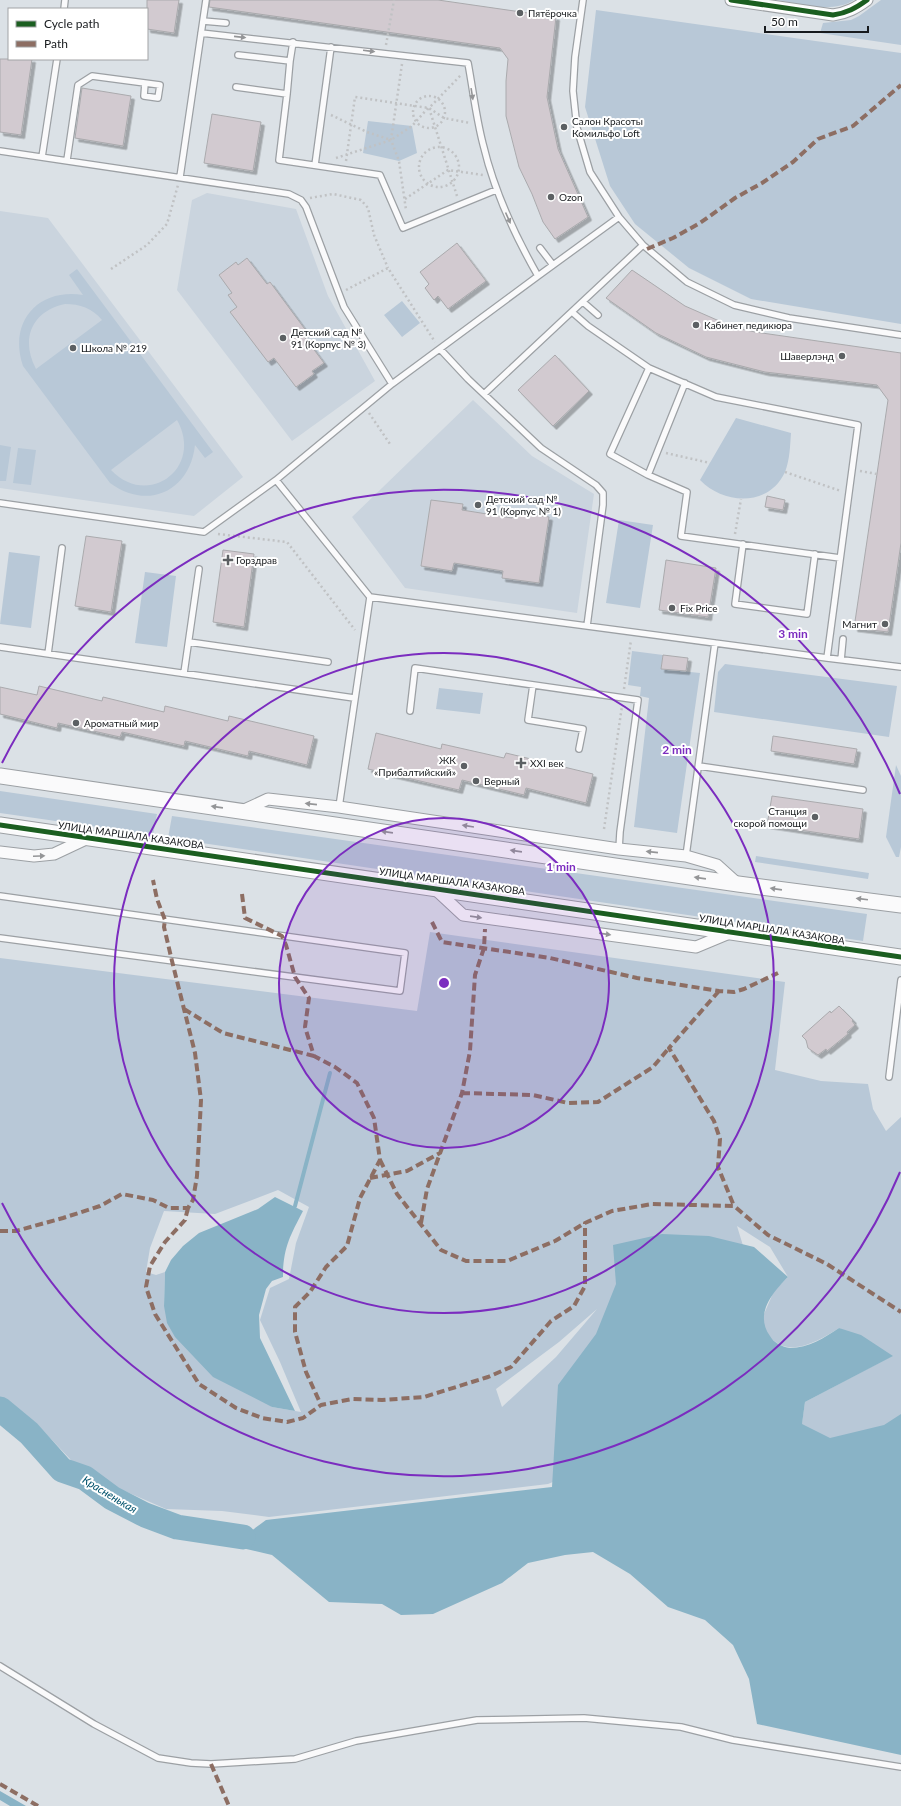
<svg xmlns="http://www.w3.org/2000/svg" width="901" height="1806" font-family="Lato,sans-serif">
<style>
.built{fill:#cad4de}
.green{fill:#b8c8d7;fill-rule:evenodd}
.water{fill:#89b3c6}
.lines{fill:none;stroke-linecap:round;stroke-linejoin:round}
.stream{stroke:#89b3c6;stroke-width:4}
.river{stroke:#89b3c6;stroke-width:25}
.building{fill:#d2cad0;stroke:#aaaaad;filter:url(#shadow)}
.lane-casing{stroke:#9ca0a4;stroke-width:8}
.street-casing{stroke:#9ca0a4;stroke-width:13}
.secondary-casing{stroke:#9ca0a4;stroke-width:17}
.path{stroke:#c0c2c4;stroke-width:2.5;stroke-dasharray:2 3;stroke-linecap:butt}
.lane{stroke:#fafafb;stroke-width:5.5}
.street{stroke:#fafafb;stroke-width:11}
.secondary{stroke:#fafafb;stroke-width:15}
.quiet{stroke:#8d6e63;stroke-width:4;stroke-dasharray:8 4;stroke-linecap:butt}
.cycleway-casing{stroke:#fff;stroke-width:8}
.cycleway{stroke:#1b5e20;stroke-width:5}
.oneway{fill:#949597}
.ring{fill:none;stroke:#7b2cbf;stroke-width:2}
.poi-dot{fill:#5c6063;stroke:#fff;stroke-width:1.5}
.labels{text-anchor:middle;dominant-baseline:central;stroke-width:4;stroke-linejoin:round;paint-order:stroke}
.poi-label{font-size:10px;fill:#171a1d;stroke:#fff;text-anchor:start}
.street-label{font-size:10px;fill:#171a1d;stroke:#fff}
.water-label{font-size:11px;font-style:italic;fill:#00526c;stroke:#fff}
.centre{fill:#7b2cbf;stroke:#fff;stroke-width:2}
.ring-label{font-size:12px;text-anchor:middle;font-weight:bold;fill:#7b2cbf;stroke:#fff;stroke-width:4;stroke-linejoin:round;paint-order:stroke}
</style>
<defs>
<filter id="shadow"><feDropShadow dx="3.5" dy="3.5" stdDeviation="0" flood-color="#0004"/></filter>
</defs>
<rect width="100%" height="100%" fill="#dbe1e6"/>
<!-- built -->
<path class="built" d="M207,193l89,16 32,87 47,85 -83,60 -115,-151 15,-90z
M0,211l48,7 195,259 -49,39 -194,-28z
M473,400l59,56 62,38 -17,119 -172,-25 -53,-71z"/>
<!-- green -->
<path class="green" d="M777,0h77c-22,14 -52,4 -77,0z
M881,0h20v45l-81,-12 3,-10 28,-3 8,-4z
M596,10l305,43v271l-150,-25 -62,-31 -54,-44 -25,-38 -25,-79z
M368,121l44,5 5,27 -18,8 -36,-8z
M77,269l136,183 -8,6 -10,-13c-5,46 -47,66 -85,38l-87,-117c-15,-44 15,-78 60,-71l-14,-20zM65,304c15,0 27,4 37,16l-66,49c-16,-30 -4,-58 29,-65zM177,420c27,48 -29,89 -66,50z
M402,301l18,22 -18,14 -18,-22z
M736,418l55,15c-1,13 -1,26 -6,39 -16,35 -61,33 -85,8z
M0,445l11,2 -5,34h-6z
M18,448l18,2 -5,35 -18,-2z
M619,520l34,5 -13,83 -34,-5z
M9,552l31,4 -9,72 -31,-4z
M145,572l31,4 -9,71 -32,-4z
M632,651l31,4 -2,14 39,4 -23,160 -43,-6 15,-129 -9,-2 1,-9 -13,-2z
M725,664l172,22 -8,51 -175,-25 4,-40z
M439,688l44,5 -3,21 -44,-5z
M896,765l5,11v71l-2,10h-3l-10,-20z
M0,791l157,23 -4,21 -153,-22z
M172,816l695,98 -4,27 -695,-103z
M756,856l113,17 -1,6 -113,-17z
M430,932l355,50 -10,88 46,11 47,3 5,25 13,22 15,-14v537l-324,-182 -29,12 -279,33 -47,-6 -56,-2 -46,-20 -49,-29 -36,-38 -35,-21v-443l417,53zM278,1190l31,17 -13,36 -7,36 -19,9 -10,32 20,42 21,50 -29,-5 -108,-101 1,-34 -9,3 -10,-3 4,-24 14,-37 51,3zM737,1226l33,21 18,30 -14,14 -10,23zM597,1309l-41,48 -54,50 -6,-18 63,-47zM839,1328l53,28 -87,46 -3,21 -30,-84c19,19 48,1 67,-11z"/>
<!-- water -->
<path class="water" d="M275,1197l28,14c-13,25 -20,37 -20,66l-11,4 -6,8 -7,26 1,23 35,73 -23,-4 -59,-30 -38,-40 -8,-14 -3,-17 1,-34 6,-12 12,-14 16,-13 59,-24z
M662,1234l47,2 45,11 34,30c-15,15 -34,37 -18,59 4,7 12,11 20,12 19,0 34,-10 49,-20l22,7 32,21 -88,46 -3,22 28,14 54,-13 17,-11v341l-144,-31 -8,-45 -16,-34 -28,-25 -37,-13 -38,-33 -37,-22 -28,3 -37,8 -26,20 -69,31 -32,1 -19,-11 -53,-2 -57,-47 -30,-7 1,-11 23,-17 286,-33 6,-102 38,-51 20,-50 -3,-39z
M0,1791l26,15h-16l-10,-6z"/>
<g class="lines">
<!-- stream -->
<path class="stream" d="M295,1206l35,-133"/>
<!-- river -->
<path class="river" d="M0,1409l29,24 33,37 23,8 27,20 33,17 32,12 66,10"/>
</g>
<!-- building -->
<path class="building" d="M147,0h32l-5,33 -27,-4z
M210,0h228l118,17 -9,80 11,52 30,68 -33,22 -12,-17 -11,-28 -13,-27 -13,-51v-35l2,-22 -8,-11 -291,-41z
M0,59h32l-11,76 -21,-3z
M82,88l49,8 -8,50 -48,-8z
M212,114l49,8 -8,49 -49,-8z
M457,243l29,38 -38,28 -10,-13 -4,4 -9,-12 4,-4 -9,-12z
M247,258l20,26 3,-2 37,50 -4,3 21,28 -12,8 2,3 -18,13 -22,-29 -6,4 -38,-50 7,-5 -9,-12 4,-2 -13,-18 17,-13 2,3z
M632,270l53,36 48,21 22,5 146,21v190l-13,89 -34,-4 34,-228 -11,-15 -112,-13 -59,-15 -50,-24 -50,-35z
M555,355l34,36 -36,35 -35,-36z
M767,496l18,4 -2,10 -18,-3z
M431,500l32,4 -1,6 50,8 1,-7 36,6 -10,66 -37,-5 1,-7 -49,-8 -2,8 -31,-5z
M86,536l36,5 -11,71 -36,-6z
M223,550l31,4 -10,73 -31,-5z
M666,560l50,8 -8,49 -49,-7z
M663,655l25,3 -2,13 -25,-2z
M39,686l63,15 1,-4 61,15 1,-6 63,15 1,-5 85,20 -7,29 -58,-14 -1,5 -63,-15 -1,5 -62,-14 -2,5 -62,-14 -1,5 -57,-14v-27l37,8z
M376,733l65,16 1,-5 62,14 2,-5 87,21 -7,29 -60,-15 -2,7 -62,-15 -3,10 -91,-21z
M773,736l84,13 -3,15 -83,-13z
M772,796l91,13 -4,30 -92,-14z
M839,1006l14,14 -1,1 3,4 -8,7 1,2 -21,17 -1,-2 -8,6 -10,-7 -2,-8 -4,-4 28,-25 1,2z"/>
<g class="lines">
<!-- lane casing -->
<g class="lane-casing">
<path id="lane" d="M64,9l1,-9
M203,21l23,2
M201,33l267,30c5,27 8,54 15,81 11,47 31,90 55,132
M238,55l52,6 -3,33
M290,61l3,-19
M236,87l51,7 -8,66 101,15 23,53 93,-38
M0,151l289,43 12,6 5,7 38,100 48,77
M42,157l15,-98
M67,160l11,-75 14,-9 68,9 -2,13 -14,-2 1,-13
M315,165l16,-118
M180,177l26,-177
M619,217l24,28 44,37 47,23 55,13 112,17
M540,248l13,17
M583,302l15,13
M572,312l16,14 61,42 67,29 142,28 -31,233 74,9
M440,349l28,30 73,69 55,37 7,8v12l-16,121
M649,368l-39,86 38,21 39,17 -6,44 159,22
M484,394l159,-149
M648,475l37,-92
M276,480l94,117 -31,210
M0,503l204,29 72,-52 116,-96 146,-108 81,-59 -29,-45 -13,-44 -4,-37 2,-34 8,-57
M743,544l-8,60 72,10 8,-60
M370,597l457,61
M189,642l139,20
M0,647l354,51
M48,654l14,-106
M841,660l2,-21
M184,673l15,-104
M533,685l-5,35 55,9 -4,20
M410,711l5,-43 223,32 -18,132 -1,17
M699,766l164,24
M686,856l29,-213
M0,896l405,57 -5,38 -400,-53
M889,1077l12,-97
M0,1666l94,58 64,34 33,5 20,1 84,-5 61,-18 121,-21 107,-2 97,9 52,13 168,27"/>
</g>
<!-- street casing -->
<g class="street-casing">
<path id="street" d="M731,0l102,15c14,-2 23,-7 34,-15
M242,811l26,-12 9,1 62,7 280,42 67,7 31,9 21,19
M0,852l34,4 20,-2 34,-16
M434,888l29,27 233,32 36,-15"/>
</g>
<!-- secondary casing -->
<g class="secondary-casing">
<path id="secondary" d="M0,776l738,108 163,21
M0,825l901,132"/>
</g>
<!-- path -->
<path class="path" d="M386,45l8,-45
M402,64l-11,76 8,21 7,49
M413 112a16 16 0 1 1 32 0a16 16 0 1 1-32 0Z
M331,115l36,17 24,8
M419 167a20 20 0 1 1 40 0a20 20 0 1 1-40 0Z
M336,158l55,-18 21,-14 16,-18
M346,161l9,-64 74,11 15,10 26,5
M457,196l-28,-88 32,-33
M310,198l23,-4 28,6 7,8 6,27 14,33
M405,199l43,-29 35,5
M111,269l36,-24 20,-21 11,-39
M346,290l42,-22 47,74
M369,413l21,31
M666,453l44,10
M860,471l17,3
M785,472l56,19
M218,534l69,8 68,88
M735,534l6,-35
M624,689l7,-49
M604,829l18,-123"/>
<!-- lane -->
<use href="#lane" class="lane"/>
<!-- street -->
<use href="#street" class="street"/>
<!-- secondary -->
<use href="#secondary" class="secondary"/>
<!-- quiet -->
<path class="quiet" d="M647,249l26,-11 27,-15 35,-25 27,-15 31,-21 25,-23 35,-13 48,-41
M242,894l3,24 37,18 4,9 9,32 14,21 -4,29 9,29 21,11 22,16 17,35 6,42 -20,38 -13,48 -21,21 -16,25 -15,15v25l11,40 15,33
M432,922l10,20 108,16 87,20 82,13 15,1 10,-3 34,-16
M719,991l-50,57 45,73 6,18 -2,28 16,39
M184,1009l39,24 91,23
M462,1093l71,2 35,8 30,-1 55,-35 16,-19
M380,1160l17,34 44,56 25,11h41l48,-20 30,-18
M370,1178l37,-7 33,-18
M188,1208l-3,12 -20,22 -15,24 -4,21 9,27 44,70 37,24 26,10 25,4 16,-4 18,-13 31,-6 30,1 42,-3 64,-20 23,-10 40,-46 23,-15 11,-20v-63l27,-12 40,-7 82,2 34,29 59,29 74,48
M421,1223l6,-34 35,-96 8,-42 5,-76 9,-27 1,-19
M0,1231h16l47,-13 37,-12 22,-12 31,6 16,8h19l5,-8 4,-24 4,-76 -6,-47 -23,-92 -8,-34 1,-7 -8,-21 -4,-19
M211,1764l18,42
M0,1784l38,22"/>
<!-- cycleway casing -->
<g class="cycleway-casing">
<path id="cycleway" d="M731,0l102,15c14,-2 23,-7 34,-15
M0,825l901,132"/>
</g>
<!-- cycleway -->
<use href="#cycleway" class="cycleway"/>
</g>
<!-- one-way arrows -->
<defs><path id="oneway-solid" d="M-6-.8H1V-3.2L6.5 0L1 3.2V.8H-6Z"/></defs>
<g class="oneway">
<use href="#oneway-solid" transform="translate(240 37) rotate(6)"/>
<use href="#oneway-solid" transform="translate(369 51) rotate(7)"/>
<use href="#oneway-solid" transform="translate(472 94) rotate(81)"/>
<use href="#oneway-solid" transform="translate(508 218) rotate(66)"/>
<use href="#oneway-solid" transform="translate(311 804) rotate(-174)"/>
<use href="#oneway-solid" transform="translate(217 807) rotate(-172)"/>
<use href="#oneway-solid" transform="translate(468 826) rotate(-171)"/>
<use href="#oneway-solid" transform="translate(387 832) rotate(-172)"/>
<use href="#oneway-solid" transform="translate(516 851) rotate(-172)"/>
<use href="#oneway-solid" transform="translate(652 852) rotate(-174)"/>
<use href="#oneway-solid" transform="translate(39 856) rotate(-2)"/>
<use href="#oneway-solid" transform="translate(700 878) rotate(-172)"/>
<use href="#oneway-solid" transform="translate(776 889) rotate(-172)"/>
<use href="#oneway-solid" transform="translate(862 899) rotate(-173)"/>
<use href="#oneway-solid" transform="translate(476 917) rotate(8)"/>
<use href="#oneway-solid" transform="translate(605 934) rotate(8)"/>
</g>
<!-- distance rings -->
<circle cx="444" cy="983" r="165" fill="#7b2cbf" fill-opacity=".12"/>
<g class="ring">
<circle cx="444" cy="983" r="165"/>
<circle cx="444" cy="983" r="330"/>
<path d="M900 1172A494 494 0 0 1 2 1203M2 763A494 494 0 0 1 900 794"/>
</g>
<!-- markers -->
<g class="poi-dot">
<circle cx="520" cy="13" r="4"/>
<circle cx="564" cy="127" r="4"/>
<circle cx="551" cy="197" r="4"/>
<circle cx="696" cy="325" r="4"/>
<circle cx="283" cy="338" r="4"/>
<circle cx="73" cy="348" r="4"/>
<circle cx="842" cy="356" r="4"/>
<circle cx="478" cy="505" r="4"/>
<path d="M226 554h4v4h4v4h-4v4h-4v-4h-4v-4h4z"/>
<circle cx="672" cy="608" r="4"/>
<circle cx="885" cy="624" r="4"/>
<circle cx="76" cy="723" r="4"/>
<path d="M519 757h4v4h4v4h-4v4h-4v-4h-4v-4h4z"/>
<circle cx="464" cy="766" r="4"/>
<circle cx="476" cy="781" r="4"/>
<circle cx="815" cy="817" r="4"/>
</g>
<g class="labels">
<!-- poi labels -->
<g class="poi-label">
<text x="528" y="13">Пятёрочка</text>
<text x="572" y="121">Салон Красоты<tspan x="572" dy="12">Комильфо Loft</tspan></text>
<text x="559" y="197">Ozon</text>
<text x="704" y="325">Кабинет педикюра</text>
<text x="291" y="332">Детский сад №<tspan x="291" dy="12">91 (Корпус № 3)</tspan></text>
<text x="81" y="348">Школа № 219</text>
<text x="834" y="356" text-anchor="end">Шаверлэнд</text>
<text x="486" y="499">Детский сад №<tspan x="486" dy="12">91 (Корпус № 1)</tspan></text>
<text x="236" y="560">Горздрав</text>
<text x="680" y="608">Fix Price</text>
<text x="877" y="624" text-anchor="end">Магнит</text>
<text x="84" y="723">Ароматный мир</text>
<text x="456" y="760" text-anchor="end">ЖК<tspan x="456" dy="12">«Прибалтийский»</tspan></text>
<text x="530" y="763">XXI век</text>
<text x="484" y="781">Верный</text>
<text x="807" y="811" text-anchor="end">Станция<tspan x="807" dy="12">скорой помощи</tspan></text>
</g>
<!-- street labels -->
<g class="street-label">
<text transform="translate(131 835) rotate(8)">УЛИЦА МАРШАЛА КАЗАКОВА</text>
<text transform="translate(452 881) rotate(8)">УЛИЦА МАРШАЛА КАЗАКОВА</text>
<text transform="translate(772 929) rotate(9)">УЛИЦА МАРШАЛА КАЗАКОВА</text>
</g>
<!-- water labels -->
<g class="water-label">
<text transform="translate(110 1494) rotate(31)">Красненькая</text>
</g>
</g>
<circle cx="444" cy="983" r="6" class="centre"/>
<g class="ring-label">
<text x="793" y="638">3 min</text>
<text x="677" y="754">2 min</text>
<text x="561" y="871">1 min</text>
</g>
<!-- legend -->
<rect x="8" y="8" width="140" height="52" fill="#ffffff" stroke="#a2a3a5"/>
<rect x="16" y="21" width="20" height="6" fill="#1b5e20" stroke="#a2a3a5"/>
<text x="44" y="28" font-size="12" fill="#171a1d">Cycle path</text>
<rect x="16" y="41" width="20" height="6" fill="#8d6e63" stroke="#a2a3a5"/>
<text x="44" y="48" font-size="12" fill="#171a1d">Path</text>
<!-- scale -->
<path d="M765 26v6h103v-6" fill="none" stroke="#171a1d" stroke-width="2"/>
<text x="771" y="26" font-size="12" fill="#171a1d" stroke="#ffffff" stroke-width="3" paint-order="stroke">50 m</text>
</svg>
